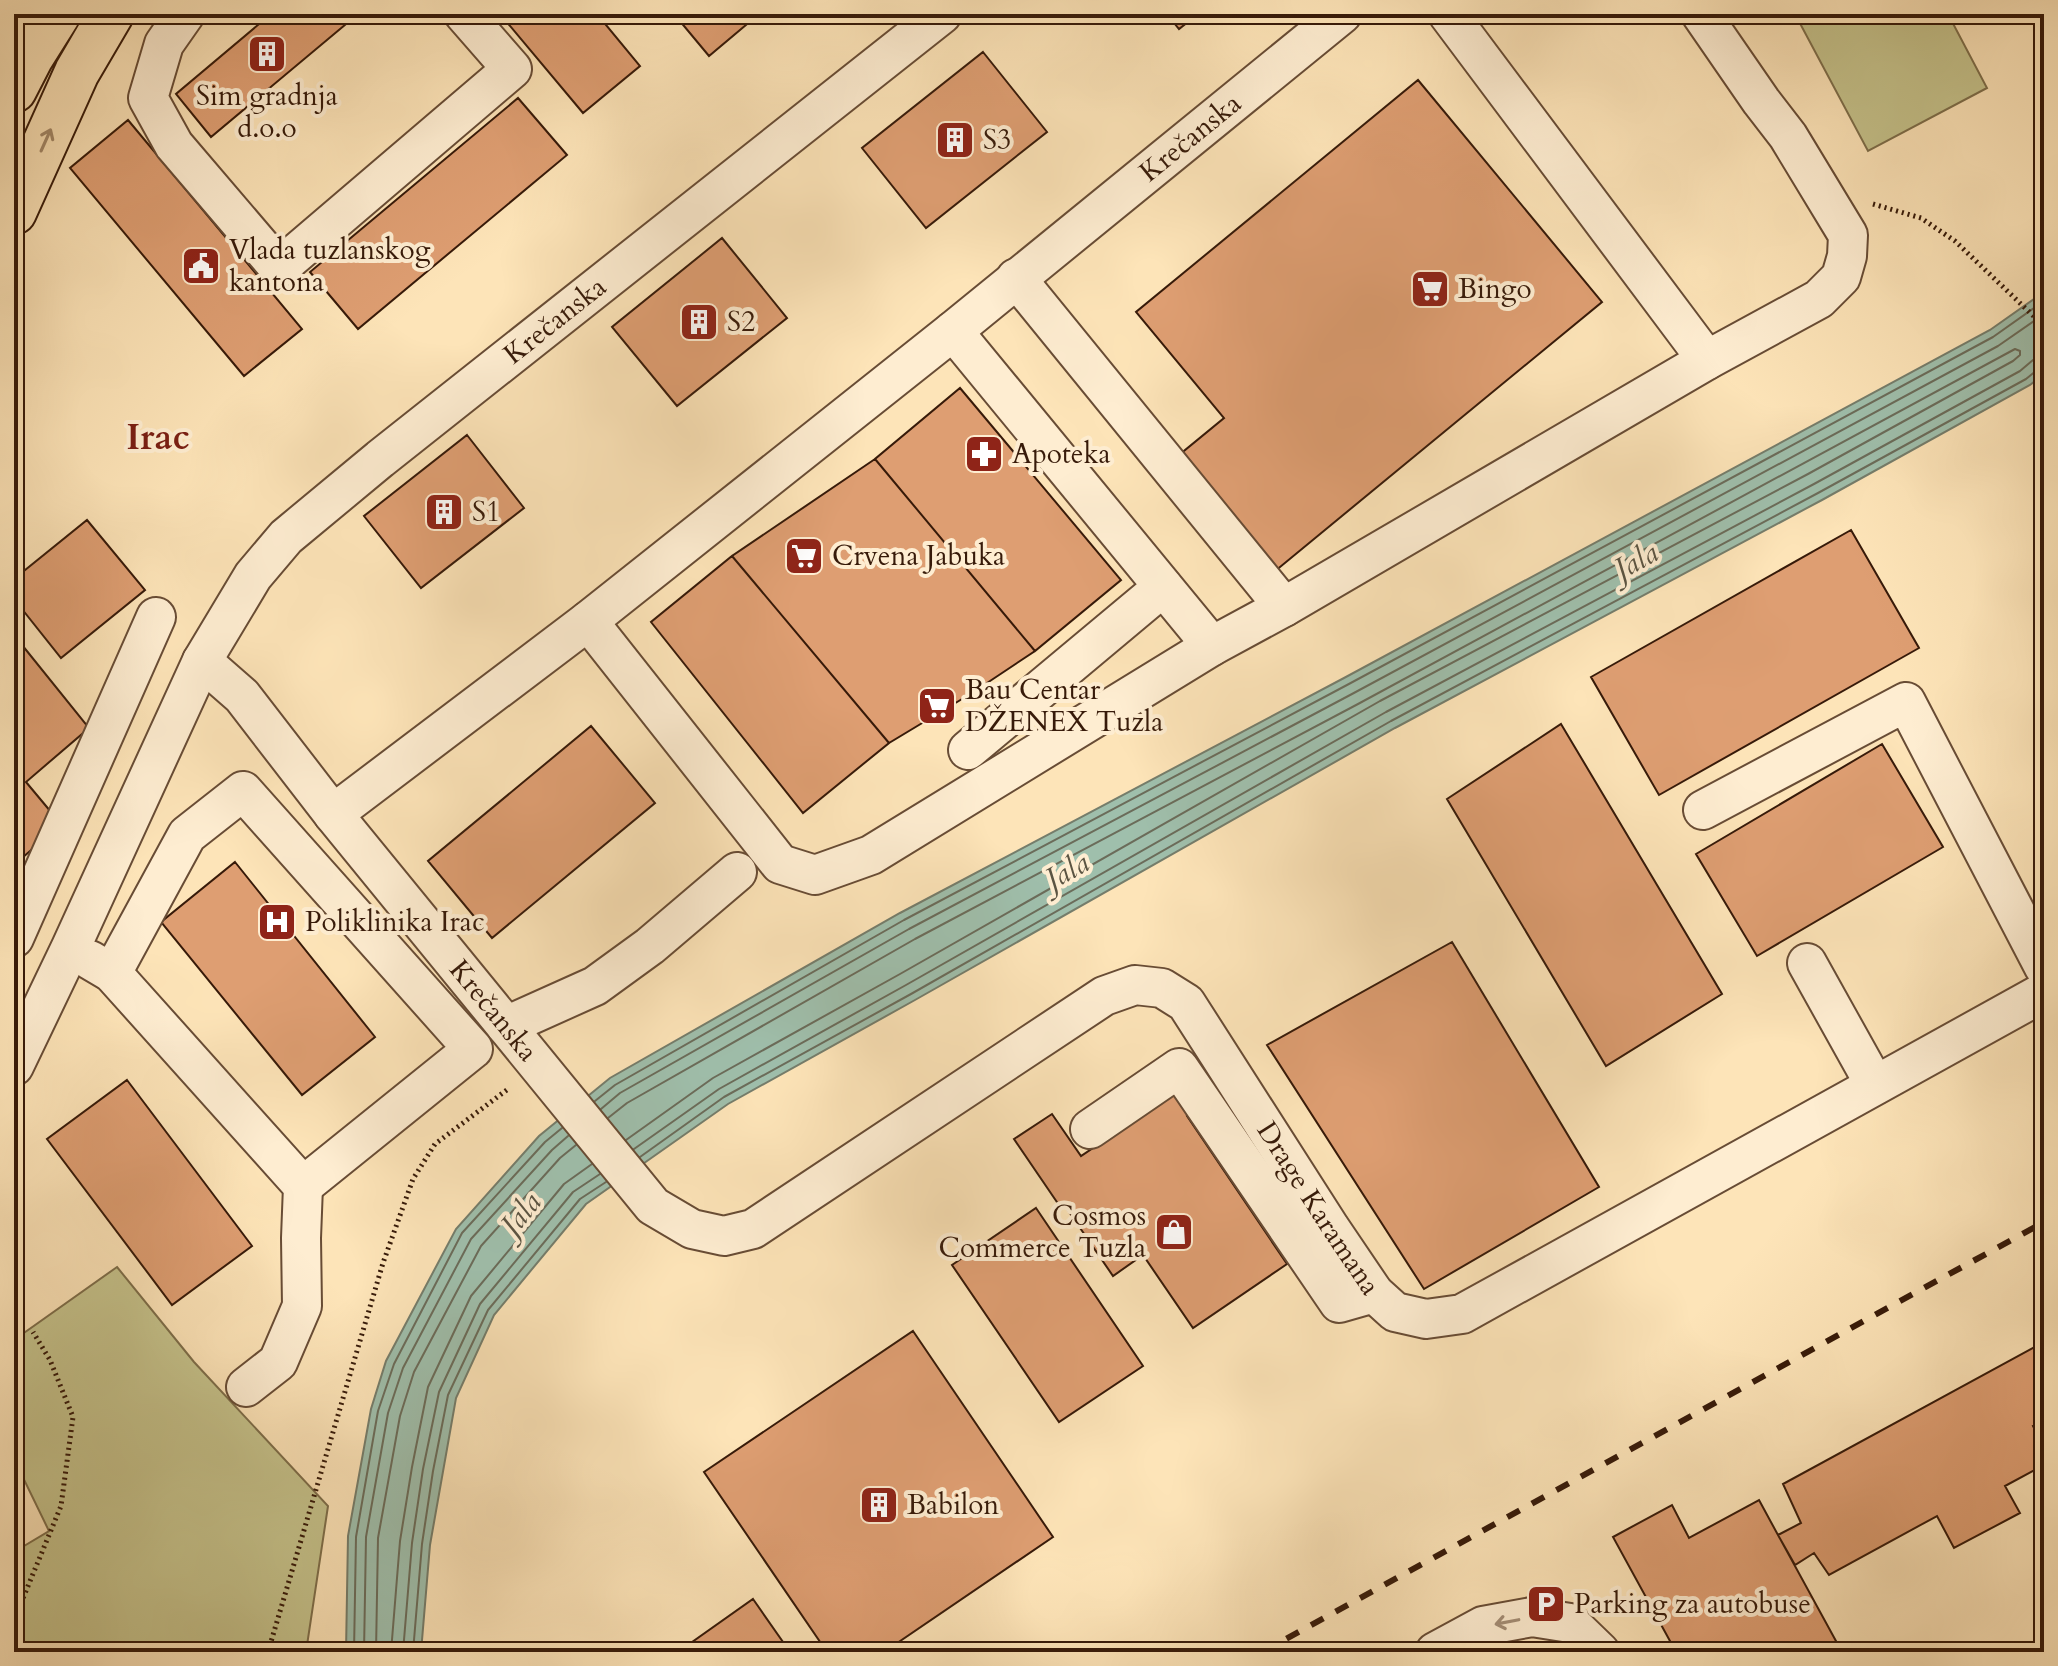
<svg xmlns="http://www.w3.org/2000/svg" width="2058" height="1666" font-family="Cardo,serif">
<style>
.green{fill:#c5c28b;stroke:#7e6e4a;stroke-width:2}
.water{fill:#9fbfac;stroke:#757d6b;stroke-width:2}
.lines{fill:none;stroke-linecap:round;stroke-linejoin:round}
.shore{stroke:#6b6c5a;stroke-width:2}
.building{fill:#de9e72;stroke:#371a09;stroke-width:2}
.minor-casing{stroke:#684c35;stroke-width:42}
.major-casing{stroke:#371a09;stroke-width:48}
.path{stroke:#371a09;stroke-width:5;stroke-dasharray:2 4;stroke-linecap:butt}
.minor{stroke:#feedd1;stroke-width:38}
.major{stroke:#fde4b8;stroke-width:44}
.rail{stroke:#371a09;stroke-width:6;stroke-dasharray:14 14;stroke-linecap:butt}
.oneway{stroke:#a48969}
.oneway2{stroke:#a48e77}
.labels{text-anchor:middle;dominant-baseline:central;stroke-width:8;stroke-linejoin:round;paint-order:stroke}
.poi-label{font-size:28px;fill:#371a09;stroke:#feedd1;text-anchor:start}
.street-label{font-size:28px;fill:#371a09;stroke:#feedd1}
.water-label{font-size:30px;font-style:italic;fill:#5b5442;stroke:#feedd1}
.district-label{font-size:36px;font-weight:bold;fill:#7a1f14;stroke:#feedd1}
</style>
<rect width="100%" height="100%" fill="#fde4b8"/>
<filter id="stains"><feTurbulence type="fractalNoise" baseFrequency=".0025" numOctaves="4"/><feColorMatrix values="0 0 0 0 .2 0 0 0 0 .09 0 0 0 0 .02 0 0 0 .5 -.17"/></filter>
<radialGradient id="worn" r=".72"><stop offset=".6" stop-color="#630" stop-opacity="0"/><stop offset="1" stop-color="#630" stop-opacity=".3"/></radialGradient>
<!-- green -->
<path class="green" d="M1795,14h153l39,74 -119,63z
M117,1267l77,95 134,144 -22,146h-292v-100l35,-21 -35,-72v-119z"/>
<!-- water -->
<path class="water" d="M2044,292v82l-14,11 -208,115 -427,228 -480,272 -187,104 -142,100 -92,111 -38,83 -26,147 -9,107h-75l2,-116 23,-127 15,-48 70,-132 83,-93 71,-58 290,-165 444,-235 646,-348z"/>
<g class="lines">
<!-- shore -->
<path class="shore" d="M595,1101l20,-16 289,-165 443,-235 646,-348 51,-36
M601,1109l19,-16 289,-164 443,-235 646,-348 46,-32
M608,1118l19,-15 288,-164 443,-235 657,-355 5,2v4l-7,6 -205,113 -428,227 -480,273 -187,104 -87,62
M634,1149l85,-60 187,-104 480,-273 428,-228 206,-113 13,-11 11,-1
M640,1157l84,-60 187,-103 480,-273 427,-228 208,-114 11,-9 7,-1
M354,1652l2,-115 22,-126 16,-47 68,-131 83,-91 17,-14
M364,1652l2,-115 22,-124 15,-45 68,-129 81,-89 16,-14
M376,1652l2,-114 22,-122 14,-44 67,-126 79,-88 16,-13
M391,1652l9,-111 12,-74 16,-80 43,-91 93,-112 28,-20
M403,1652l9,-109 11,-74 16,-77 41,-88 93,-112 27,-18
M413,1652l9,-108 11,-73 15,-76 40,-85 92,-111 26,-17"/>
</g>
<!-- building -->
<path class="building" d="M271,14h87l-147,123 -35,-43z
M500,14h97l43,52 -57,47z
M674,14h85l-50,42z
M1167,14h31l-19,15z
M983,52l64,80 -121,96 -64,-80z
M1418,80l184,222 -333,274 -96,-116 51,-42 -88,-106z
M518,98l49,57 -209,174 -48,-57z
M128,120l174,209 -58,47 -174,-208z
M722,238l65,80 -110,88 -65,-79z
M960,388l161,192 -86,71 -160,-192z
M467,435l57,73 -103,80 -57,-72z
M875,459l160,192 -63,42 -83,50 -157,-187z
M87,520l58,70 -84,68 -47,-59v-20z
M1851,530l68,118 -260,147 -68,-118z
M732,556l157,187 -86,70 -152,-191z
M14,635l75,93 -63,54 35,42 -47,41z
M1561,724l161,270 -116,72 -159,-267z
M591,726l64,77 -163,135 -64,-77z
M1882,744l61,103 -186,109 -61,-102z
M235,862l140,175 -73,58 -141,-173z
M1452,942l147,245 -175,102 -157,-244z
M127,1080l125,166 -80,59 -125,-166z
M1179,1090l14,21 -6,5 100,148 -94,64 -50,-73 -30,21 -48,-70 -4,2 -47,-69 38,-25 29,42z
M1036,1208l107,158 -84,56 -107,-157z
M913,1331l140,206 -169,115h-57l-123,-180z
M2044,1342v79l-11,5 11,20v19l-39,21 15,27 -66,35 -17,-32 -108,59 -15,-22 -19,12 -17,-30 23,-12 -18,-39z
M1759,1500l19,35 64,117h-166l-63,-115 59,-32 17,33z
M753,1599l37,53h-112z"/>
<g class="lines">
<!-- minor casing -->
<g class="minor-casing">
<g id="minor">
<path d="M185,14l-21,30 -16,54 26,47 105,123 233,-199 -48,-55"/>
<path d="M1448,14l259,346"/>
<path d="M1016,278l268,329"/>
<path d="M953,331l259,315"/>
<path d="M588,621l192,243 35,11 56,-20 341,-209 72,-39 423,-247 112,-61 22,-22 6,-21 1,-21 -60,-99 -27,-35 -60,-87"/>
<path id="s1" d="M202,661l40,35 91,118 320,392 39,23 32,7 29,-7 351,-233 31,-11 27,3 24,15 144,225 44,65 21,19 31,7 36,-5 582,-322"/>
<path d="M968,750l195,-163"/>
<path d="M1703,810l203,-108 138,265"/>
<path id="s2" d="M333,814l255,-193 365,-290 389,-317"/>
<path d="M14,938l142,-321"/>
<path d="M90,960l22,13 191,213 -2,52 1,68 -24,56 -32,25"/>
<path d="M1807,963l68,122"/>
<path d="M112,973l75,-138 56,-44 230,258 -170,137"/>
<path d="M506,1026l89,-40 55,-40 87,-74"/>
<path id="s3" d="M14,1066l57,-119 131,-286 51,-85 33,-39 94,-78 562,-445"/>
<path d="M1090,1129l89,-61 160,235 35,-10"/>
<path d="M1435,1652l48,-26 49,-9 38,6 30,29"/>
</g>
</g>
<!-- major casing -->
<g class="major-casing">
<path id="major" d="M14,90l17,-33 27,-43
M14,212l63,-140 34,-58"/>
</g>
<!-- path -->
<path class="path" d="M1873,204l48,14 34,23 89,85
M14,1620l47,-114 12,-89 -23,-57 -17,-28
M268,1652l115,-389 30,-84 22,-35 73,-55"/>
<!-- minor -->
<use href="#minor" class="minor"/>
<!-- major -->
<use href="#major" class="major"/>
<!-- rail -->
<path class="rail" d="M1262,1652l782,-430"/>
</g>
<!-- one-way arrows -->
<defs><path id="oneway-shaft" d="M-6 0H5M1.5-3L5.5 0L1.5 3" fill="none" stroke-width="1.6" stroke-linecap="round" stroke-linejoin="round" transform="scale(2)"/></defs>
<use class="oneway" href="#oneway-shaft" transform="translate(46 140) rotate(-66)"/>
<use class="oneway2" href="#oneway-shaft" transform="translate(1507 1622) rotate(169)"/>
<!-- icons -->
<defs>
<g id="building-square" transform="scale(2)"><rect x="-9" y="-9" width="18" height="18" rx="4" fill="#8f2418" stroke="#feedd1"/><path d="M-4-6H4V6H1V3H-1V6H-4ZM-2.5-4.3h1.7v1.8h-1.7ZM.8-4.3h1.7v1.8H.8ZM-2.5-1h1.7V.8h-1.7ZM.8-1h1.7V.8H.8Z" fill="#fff"/></g>
<g id="civic-square" transform="scale(2)"><rect x="-9" y="-9" width="18" height="18" rx="4" fill="#8f2418" stroke="#feedd1"/><path d="M-.6-6.5H3V-4.5H.6V-3L4-1V1h2V6H-6V1h2V-1L-.6-3ZM-1.2 2.5V6h2.4V2.5Z" fill="#fff"/></g>
<g id="supermarket-square" transform="scale(2)"><rect x="-9" y="-9" width="18" height="18" rx="4" fill="#8f2418" stroke="#feedd1"/><path d="M-6-5.5h2.5l.6 2H6L4.5 2H-2.5L-4.4-4H-6ZM-1.5 3.2a1.3 1.3 0 1 0 .1 0ZM3 3.2a1.3 1.3 0 1 0 .1 0Z" fill="#fff"/></g>
<g id="pharmacy-square" transform="scale(2)"><rect x="-9" y="-9" width="18" height="18" rx="4" fill="#8f2418" stroke="#feedd1"/><path d="M-2-6h4v4h4v4h-4v4h-4v-4h-4v-4h4Z" fill="#fff"/></g>
<g id="hospital-square" transform="scale(2)"><rect x="-9" y="-9" width="18" height="18" rx="4" fill="#8f2418" stroke="#feedd1"/><path d="M-5-5h3v3.5h4V-5h3V5h-3V1.5h-4V5h-3Z" fill="#fff"/></g>
<g id="shop-square" transform="scale(2)"><rect x="-9" y="-9" width="18" height="18" rx="4" fill="#8f2418" stroke="#feedd1"/><path d="M-5-2.5h2.3a2.7 3.5 0 0 1 5.4 0H5L5.5 6h-11ZM-1.5-2.5h3a1.5 2.3 0 0 0-3 0Z" fill="#fff"/></g>
<g id="parking-square" transform="scale(2)"><rect x="-9" y="-9" width="18" height="18" rx="4" fill="#8f2418" stroke="#feedd1"/><path d="M-3.5-5.5H1a3.5 3.5 0 0 1 0 7H-1V5.5H-3.5ZM-1-3.4V-.6H.8a1.4 1.4 0 0 0 0-2.8Z" fill="#fff"/></g>
</defs>
<g fill-rule="evenodd">
<use href="#building-square" x="267" y="54"/>
<use href="#building-square" x="955" y="140"/>
<use href="#civic-square" x="201" y="266"/>
<use href="#supermarket-square" x="1430" y="289"/>
<use href="#building-square" x="699" y="322"/>
<use href="#pharmacy-square" x="984" y="454"/>
<use href="#building-square" x="444" y="512"/>
<use href="#supermarket-square" x="804" y="556"/>
<use href="#supermarket-square" x="937" y="706"/>
<use href="#hospital-square" x="277" y="922"/>
<use href="#shop-square" x="1174" y="1232"/>
<use href="#building-square" x="879" y="1505"/>
<use href="#parking-square" x="1546" y="1604"/>
</g>
<g class="labels">
<!-- poi labels -->
<g class="poi-label">
<text x="267" y="96" text-anchor="middle">Sim gradnja<tspan x="267" dy="32">d.o.o</tspan></text>
<text x="983" y="140">S3</text>
<text x="229" y="250">Vlada tuzlanskog<tspan x="229" dy="32">kantona</tspan></text>
<text x="1458" y="289">Bingo</text>
<text x="727" y="322">S2</text>
<text x="1012" y="454">Apoteka</text>
<text x="472" y="512">S1</text>
<text x="832" y="556">Crvena Jabuka</text>
<text x="965" y="690">Bau Centar<tspan x="965" dy="32">DŽENEX Tuzla</tspan></text>
<text x="305" y="922">Poliklinika Irac</text>
<text x="1146" y="1216" text-anchor="end">Cosmos<tspan x="1146" dy="32">Commerce Tuzla</tspan></text>
<text x="907" y="1505">Babilon</text>
<text x="1574" y="1604">Parking za autobuse</text>
</g>
<!-- street labels -->
<g class="street-label">
<text stroke="none"><textPath href="#s2" startOffset="1092">Krečanska</textPath></text>
<text stroke="none"><textPath href="#s3" startOffset="942">Krečanska</textPath></text>
<text stroke="none"><textPath href="#s1" startOffset="456">Krečanska</textPath></text>
<text stroke="none"><textPath href="#s1" startOffset="1570">Drage Karamana</textPath></text>
</g>
<!-- water labels -->
<g class="water-label">
<text transform="translate(1636 561) rotate(-29)">Jala</text>
<text transform="translate(1067 871) rotate(-29)">Jala</text>
<text transform="translate(521 1214) rotate(-51)">Jala</text>
</g>
<!-- district labels -->
<g class="district-label">
<text x="158" y="437">Irac</text>
</g>
</g>
<!-- margin -->
<rect width="2058" height="1666" fill="none" stroke="#fde4b8" stroke-width="48"/>
<rect x="16" y="16" width="2026" height="1634" fill="none" stroke="#371a09" stroke-width="4"/>
<rect x="24" y="24" width="2010" height="1618" fill="none" stroke="#371a09" stroke-width="2"/>
<rect width="100%" height="100%" filter="url(#stains)"/>
<rect width="100%" height="100%" fill="url(#worn)"/>
</svg>
